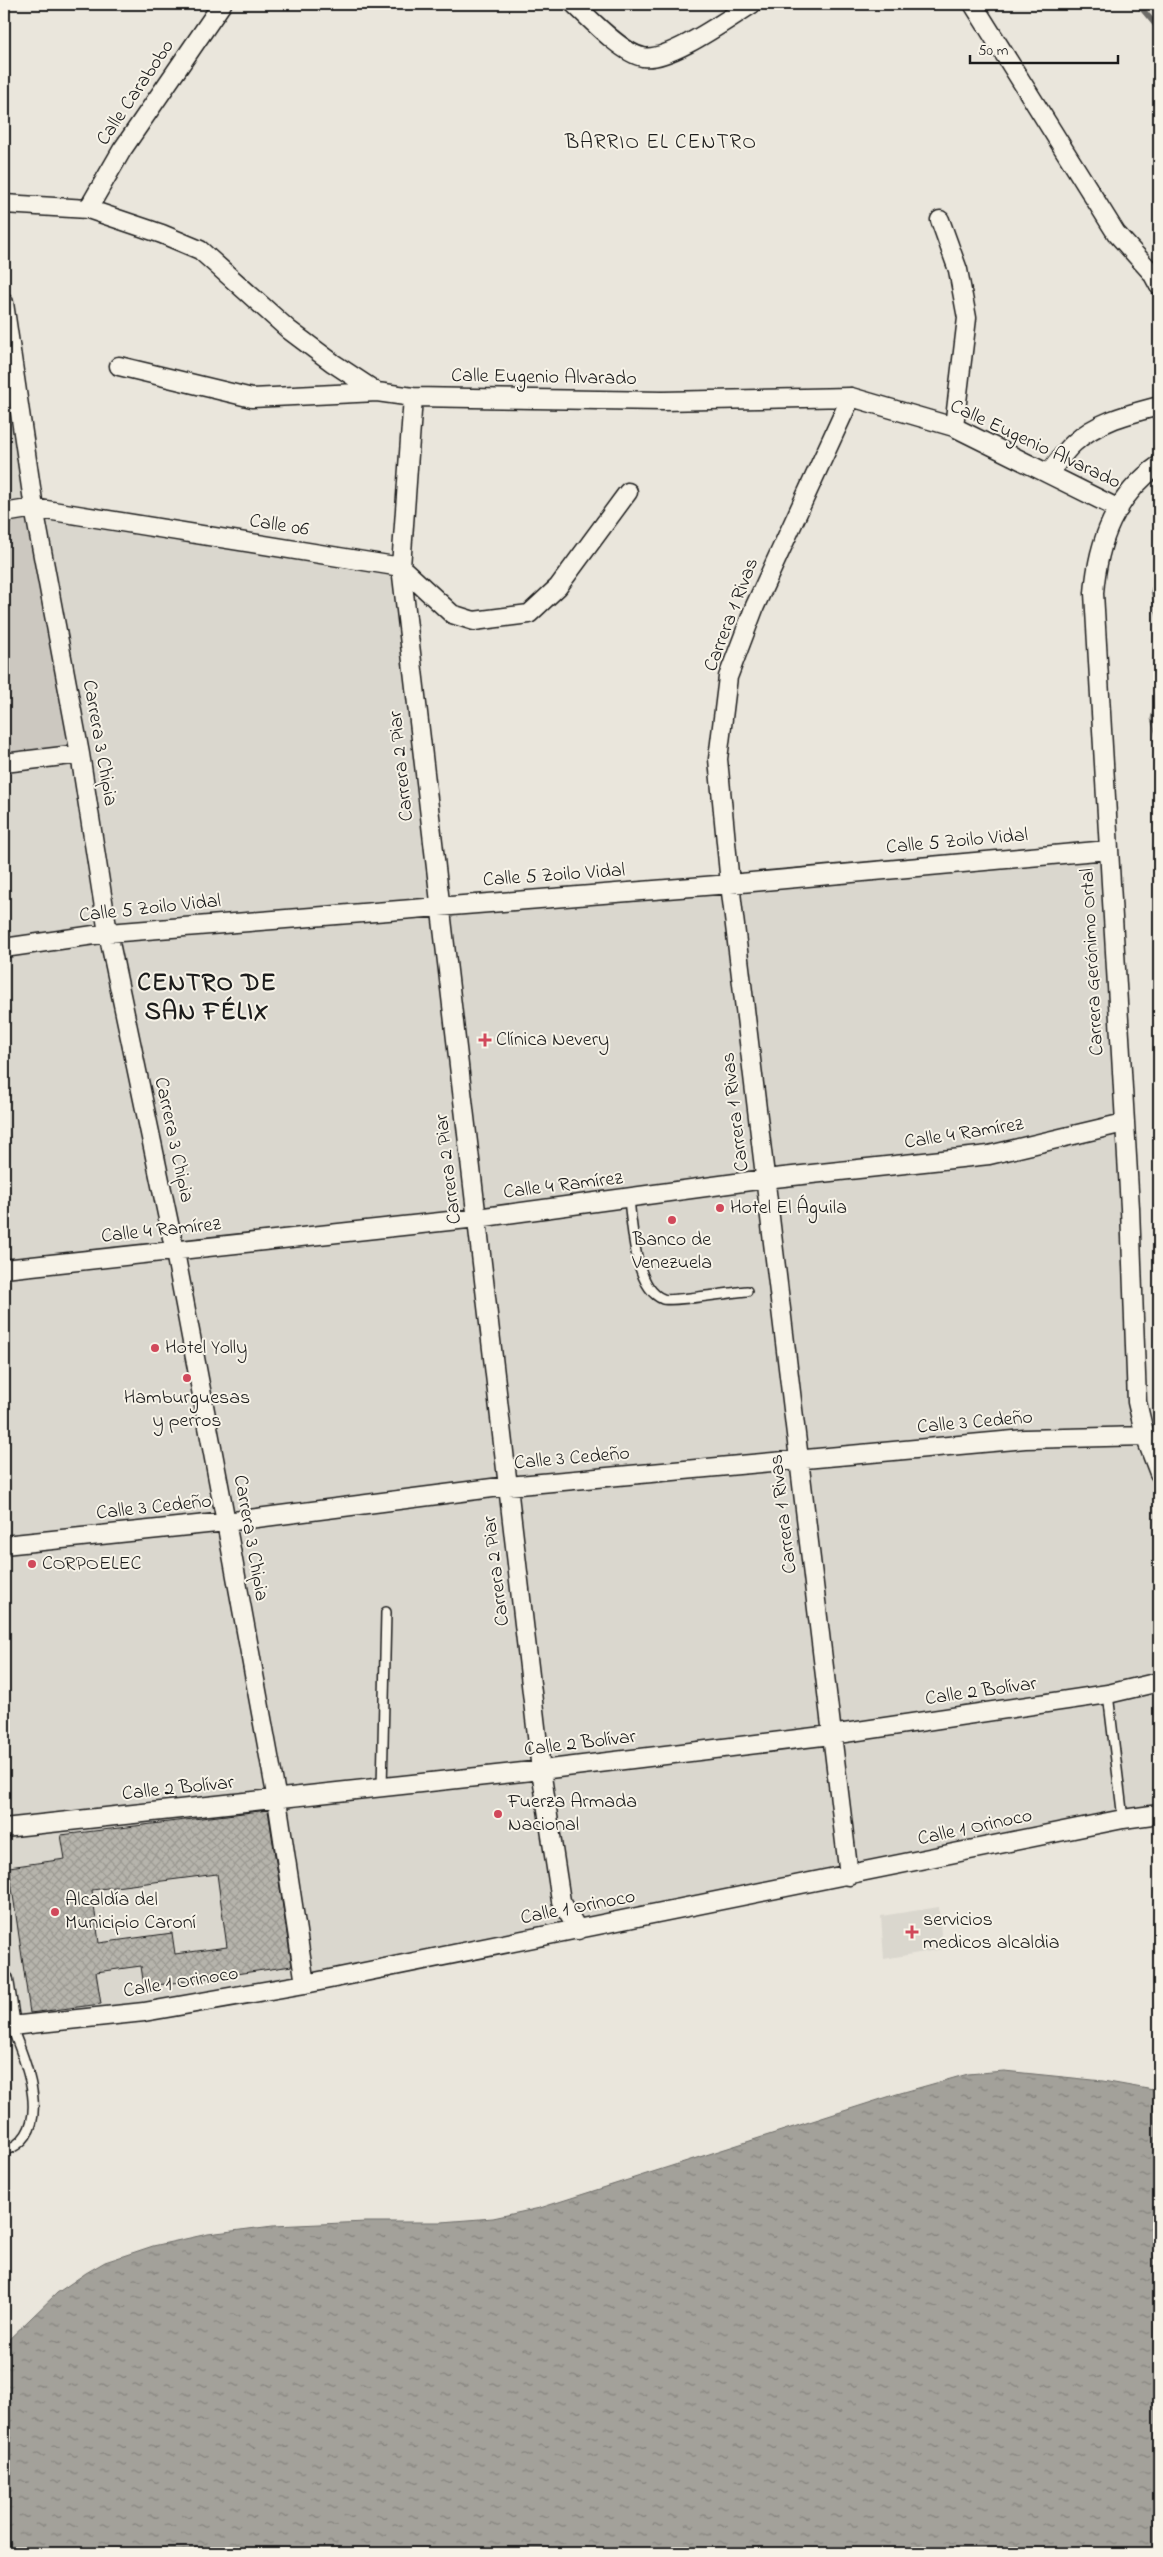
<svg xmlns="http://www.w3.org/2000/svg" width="1163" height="2557" font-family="'Indie Flower',sans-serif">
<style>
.built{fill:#dad7ce}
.wetland{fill:url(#wetland-marsh);stroke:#74726e}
.park{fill:#ccc8c0;stroke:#74726e}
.water{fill:url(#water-ripples);stroke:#6d6c68}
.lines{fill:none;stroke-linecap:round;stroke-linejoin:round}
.stream{stroke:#6d6c68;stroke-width:5.5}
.building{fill:url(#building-cross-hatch);stroke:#1c1c1c;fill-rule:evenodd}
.service-casing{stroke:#1c1c1c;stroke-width:12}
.minor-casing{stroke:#1c1c1c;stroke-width:21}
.service{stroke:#f7f3e8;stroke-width:9}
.minor{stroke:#f7f3e8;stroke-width:18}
.poi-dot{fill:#d1495b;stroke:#f7f3e8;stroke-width:2}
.labels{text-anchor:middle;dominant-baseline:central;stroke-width:4;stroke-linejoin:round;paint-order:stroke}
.street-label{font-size:20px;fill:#1c1c1c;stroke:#f7f3e8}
.poi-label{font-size:20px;fill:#1c1c1c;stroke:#f7f3e8;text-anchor:start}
.neighbourhood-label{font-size:21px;letter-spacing:1px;fill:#1c1c1c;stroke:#f7f3e8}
.district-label{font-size:25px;font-weight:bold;letter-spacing:1px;fill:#1c1c1c;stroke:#f7f3e8}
</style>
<defs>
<pattern id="wetland-marsh" width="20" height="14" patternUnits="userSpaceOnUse" patternTransform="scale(1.25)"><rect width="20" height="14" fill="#ccc8c0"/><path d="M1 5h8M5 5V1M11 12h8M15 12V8" fill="none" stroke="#afaba4"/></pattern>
<pattern id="water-ripples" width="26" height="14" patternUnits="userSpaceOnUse" patternTransform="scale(1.25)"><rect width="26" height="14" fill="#a3a19a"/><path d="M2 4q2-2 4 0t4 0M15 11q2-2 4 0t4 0" fill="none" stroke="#84827d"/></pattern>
<pattern id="building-cross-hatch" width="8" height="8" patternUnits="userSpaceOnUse" patternTransform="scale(1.25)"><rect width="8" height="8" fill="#b6b4ac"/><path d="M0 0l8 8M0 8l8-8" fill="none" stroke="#9c9a93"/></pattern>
</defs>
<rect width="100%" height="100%" fill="#eae6dc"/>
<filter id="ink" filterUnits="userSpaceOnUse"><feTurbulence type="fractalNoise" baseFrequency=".02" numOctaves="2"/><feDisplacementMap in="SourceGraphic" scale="10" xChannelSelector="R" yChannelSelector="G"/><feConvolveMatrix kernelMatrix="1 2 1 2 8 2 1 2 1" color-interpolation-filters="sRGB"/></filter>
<g filter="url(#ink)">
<!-- built -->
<path class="built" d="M4,303l30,205 367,59 39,338 668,-56 28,521 23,103v341l-854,170 -301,40z
M939,1907l3,42 -58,10 -3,-43z"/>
<!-- wetland -->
<path class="wetland" d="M1159,567v57l-8,-33z
M1159,639v105l-8,-25 8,-36 -4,-19z"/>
<!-- park -->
<path class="park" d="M27,516l46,232 -69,9v-238z"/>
<!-- water -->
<path class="water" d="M1004,2071l99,10 56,10v462h-1155v-209l53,-51 29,-20 19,-11 48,-16 55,-12 65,-8 93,-4h75l52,-4 47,-10 357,-114 71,-20z"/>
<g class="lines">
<!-- stream -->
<path class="stream" d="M1138,4l21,25"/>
</g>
<!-- building -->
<path class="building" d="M268,1810l24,156 -148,21 -3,-21 -45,6 5,32 -71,9 -21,-146 56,-8 -4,-24zM217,1874l10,73 -52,7 -3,-21 -73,10 -7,-53z"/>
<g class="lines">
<!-- service casing -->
<g class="service-casing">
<path id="service" d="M629,1199c3,26 6,90 34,100 7,3 71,-7 84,-8
M1108,1694l15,125
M382,1788l4,-176
M4,2151c52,-17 22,-90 7,-125"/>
</g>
<!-- minor casing -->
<g class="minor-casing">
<path id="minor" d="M574,4c15,14 49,50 69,53 26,5 86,-39 109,-53
M973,4l143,229 36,40 7,13
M4,204l84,5 74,25 38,16 89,80 44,33 44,29 36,5 250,4 188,-4 103,30 165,82
M88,209l34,-59 100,-146
M940,220l18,50 9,48 -13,109
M4,303l30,205 46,246 28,179 67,319 51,270 51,278 28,184
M119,366l133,32 125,-6
M413,397l-12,170 140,1203 20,131 17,29
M1159,465c-44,31 -61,76 -65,128l36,615 7,194 8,34 14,37
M1049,473c8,-10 16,-22 25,-30 24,-22 55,-29 85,-37
M4,513l30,-5 367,59 51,47 22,7 55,-7 29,-27 70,-95
M4,763l76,-9
M4,948l104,-15 622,-49 378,-34
M4,1269l473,-51 288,-39 224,-24 135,-32
M4,1545l222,-23 282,-36 517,-47 120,-3
M4,1828l537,-58 290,-35 277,-41 51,-12
M849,1876l-119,-992 -12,-125 10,-82 27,-71 96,-209
M4,1980l7,46
M4,2024l7,2 133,-14 161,-28 818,-165 36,-5"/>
</g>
<!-- service -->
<use href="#service" class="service"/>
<!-- minor -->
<use href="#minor" class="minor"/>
</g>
</g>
<!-- markers -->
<g class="poi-dot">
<path d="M482.5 1032.5h5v5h5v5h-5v5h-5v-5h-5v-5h5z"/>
<circle cx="720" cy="1208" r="5"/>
<circle cx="672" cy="1220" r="5"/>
<circle cx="155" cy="1348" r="5"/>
<circle cx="187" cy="1378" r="5"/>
<circle cx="32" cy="1564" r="5"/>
<circle cx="498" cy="1814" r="5"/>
<circle cx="55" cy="1912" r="5"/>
<path d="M909.5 1924.5h5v5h5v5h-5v5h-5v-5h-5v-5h5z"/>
</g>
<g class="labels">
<!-- street labels -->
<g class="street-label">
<text transform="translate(136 93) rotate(-56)">Calle Carabobo</text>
<text transform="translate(544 378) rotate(1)">Calle Eugenio Alvarado</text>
<text transform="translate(1035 445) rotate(25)">Calle Eugenio Alvarado</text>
<text transform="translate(279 526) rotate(9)">Calle 06</text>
<text transform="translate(732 615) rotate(-69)">Carrera 1 Rivas</text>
<text transform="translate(99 743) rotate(80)">Carrera 3 Chipia</text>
<text transform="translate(402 766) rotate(-96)">Carrera 2 Piar</text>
<text transform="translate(957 842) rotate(-5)">Calle 5 Zoilo Vidal</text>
<text transform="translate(554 876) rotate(-4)">Calle 5 Zoilo Vidal</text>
<text transform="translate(150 909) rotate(-6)">Calle 5 Zoilo Vidal</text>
<text transform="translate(1093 962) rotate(-93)">Carrera Gerónimo Ortal</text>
<text transform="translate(736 1112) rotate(-97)">Carrera 1 Rivas</text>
<text transform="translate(964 1134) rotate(-9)">Calle 4 Ramírez</text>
<text transform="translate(173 1140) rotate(78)">Carrera 3 Chipia</text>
<text transform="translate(449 1169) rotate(-97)">Carrera 2 Piar</text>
<text transform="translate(563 1186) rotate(-7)">Calle 4 Ramírez</text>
<text transform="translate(161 1231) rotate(-6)">Calle 4 Ramírez</text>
<text transform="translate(975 1423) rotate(-5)">Calle 3 Cedeño</text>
<text transform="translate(572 1459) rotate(-5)">Calle 3 Cedeño</text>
<text transform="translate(154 1508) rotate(-6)">Calle 3 Cedeño</text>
<text transform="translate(784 1514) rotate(-97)">Carrera 1 Rivas</text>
<text transform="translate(250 1538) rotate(80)">Carrera 3 Chipia</text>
<text transform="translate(497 1571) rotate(-97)">Carrera 2 Piar</text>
<text transform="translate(981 1692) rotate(-8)">Calle 2 Bolívar</text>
<text transform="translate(580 1744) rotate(-7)">Calle 2 Bolívar</text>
<text transform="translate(178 1789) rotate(-6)">Calle 2 Bolívar</text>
<text transform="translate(975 1828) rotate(-12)">Calle 1 Orinoco</text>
<text transform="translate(578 1908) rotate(-11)">Calle 1 Orinoco</text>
<text transform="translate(181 1983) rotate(-9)">Calle 1 Orinoco</text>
</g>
<!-- poi labels -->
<g class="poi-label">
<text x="496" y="1040">Clínica Nevery</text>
<text x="730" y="1208">Hotel El Águila</text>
<text x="672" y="1240" text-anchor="middle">Banco de<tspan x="672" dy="23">Venezuela</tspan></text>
<text x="165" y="1348">Hotel Yolly</text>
<text x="187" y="1398" text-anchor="middle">Hamburguesas<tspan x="187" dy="23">y perros</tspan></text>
<text x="42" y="1564">CORPOELEC</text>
<text x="508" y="1802">Fuerza Armada<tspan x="508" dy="23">Nacional</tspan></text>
<text x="65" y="1900">Alcaldía del<tspan x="65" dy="23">Municipio Caroní</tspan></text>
<text x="923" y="1920">servicios<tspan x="923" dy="23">medicos alcaldia</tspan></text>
</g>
<!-- neighbourhood labels -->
<g class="neighbourhood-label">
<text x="661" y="143">BARRIO EL CENTRO</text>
</g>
<!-- district labels -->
<g class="district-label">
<text x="207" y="984">CENTRO DE<tspan x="207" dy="29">SAN FÉLIX</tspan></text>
</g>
</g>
<!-- margin -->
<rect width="1163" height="2557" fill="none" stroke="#f7f3e8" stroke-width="20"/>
<rect x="10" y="10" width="1143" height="2537" fill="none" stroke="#1c1c1c" stroke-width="2" filter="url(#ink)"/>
<!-- scale -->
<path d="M970 55v8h148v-8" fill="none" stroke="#1c1c1c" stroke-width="2.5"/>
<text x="978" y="55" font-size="15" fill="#1c1c1c" stroke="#f7f3e8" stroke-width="4" paint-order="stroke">50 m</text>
</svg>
